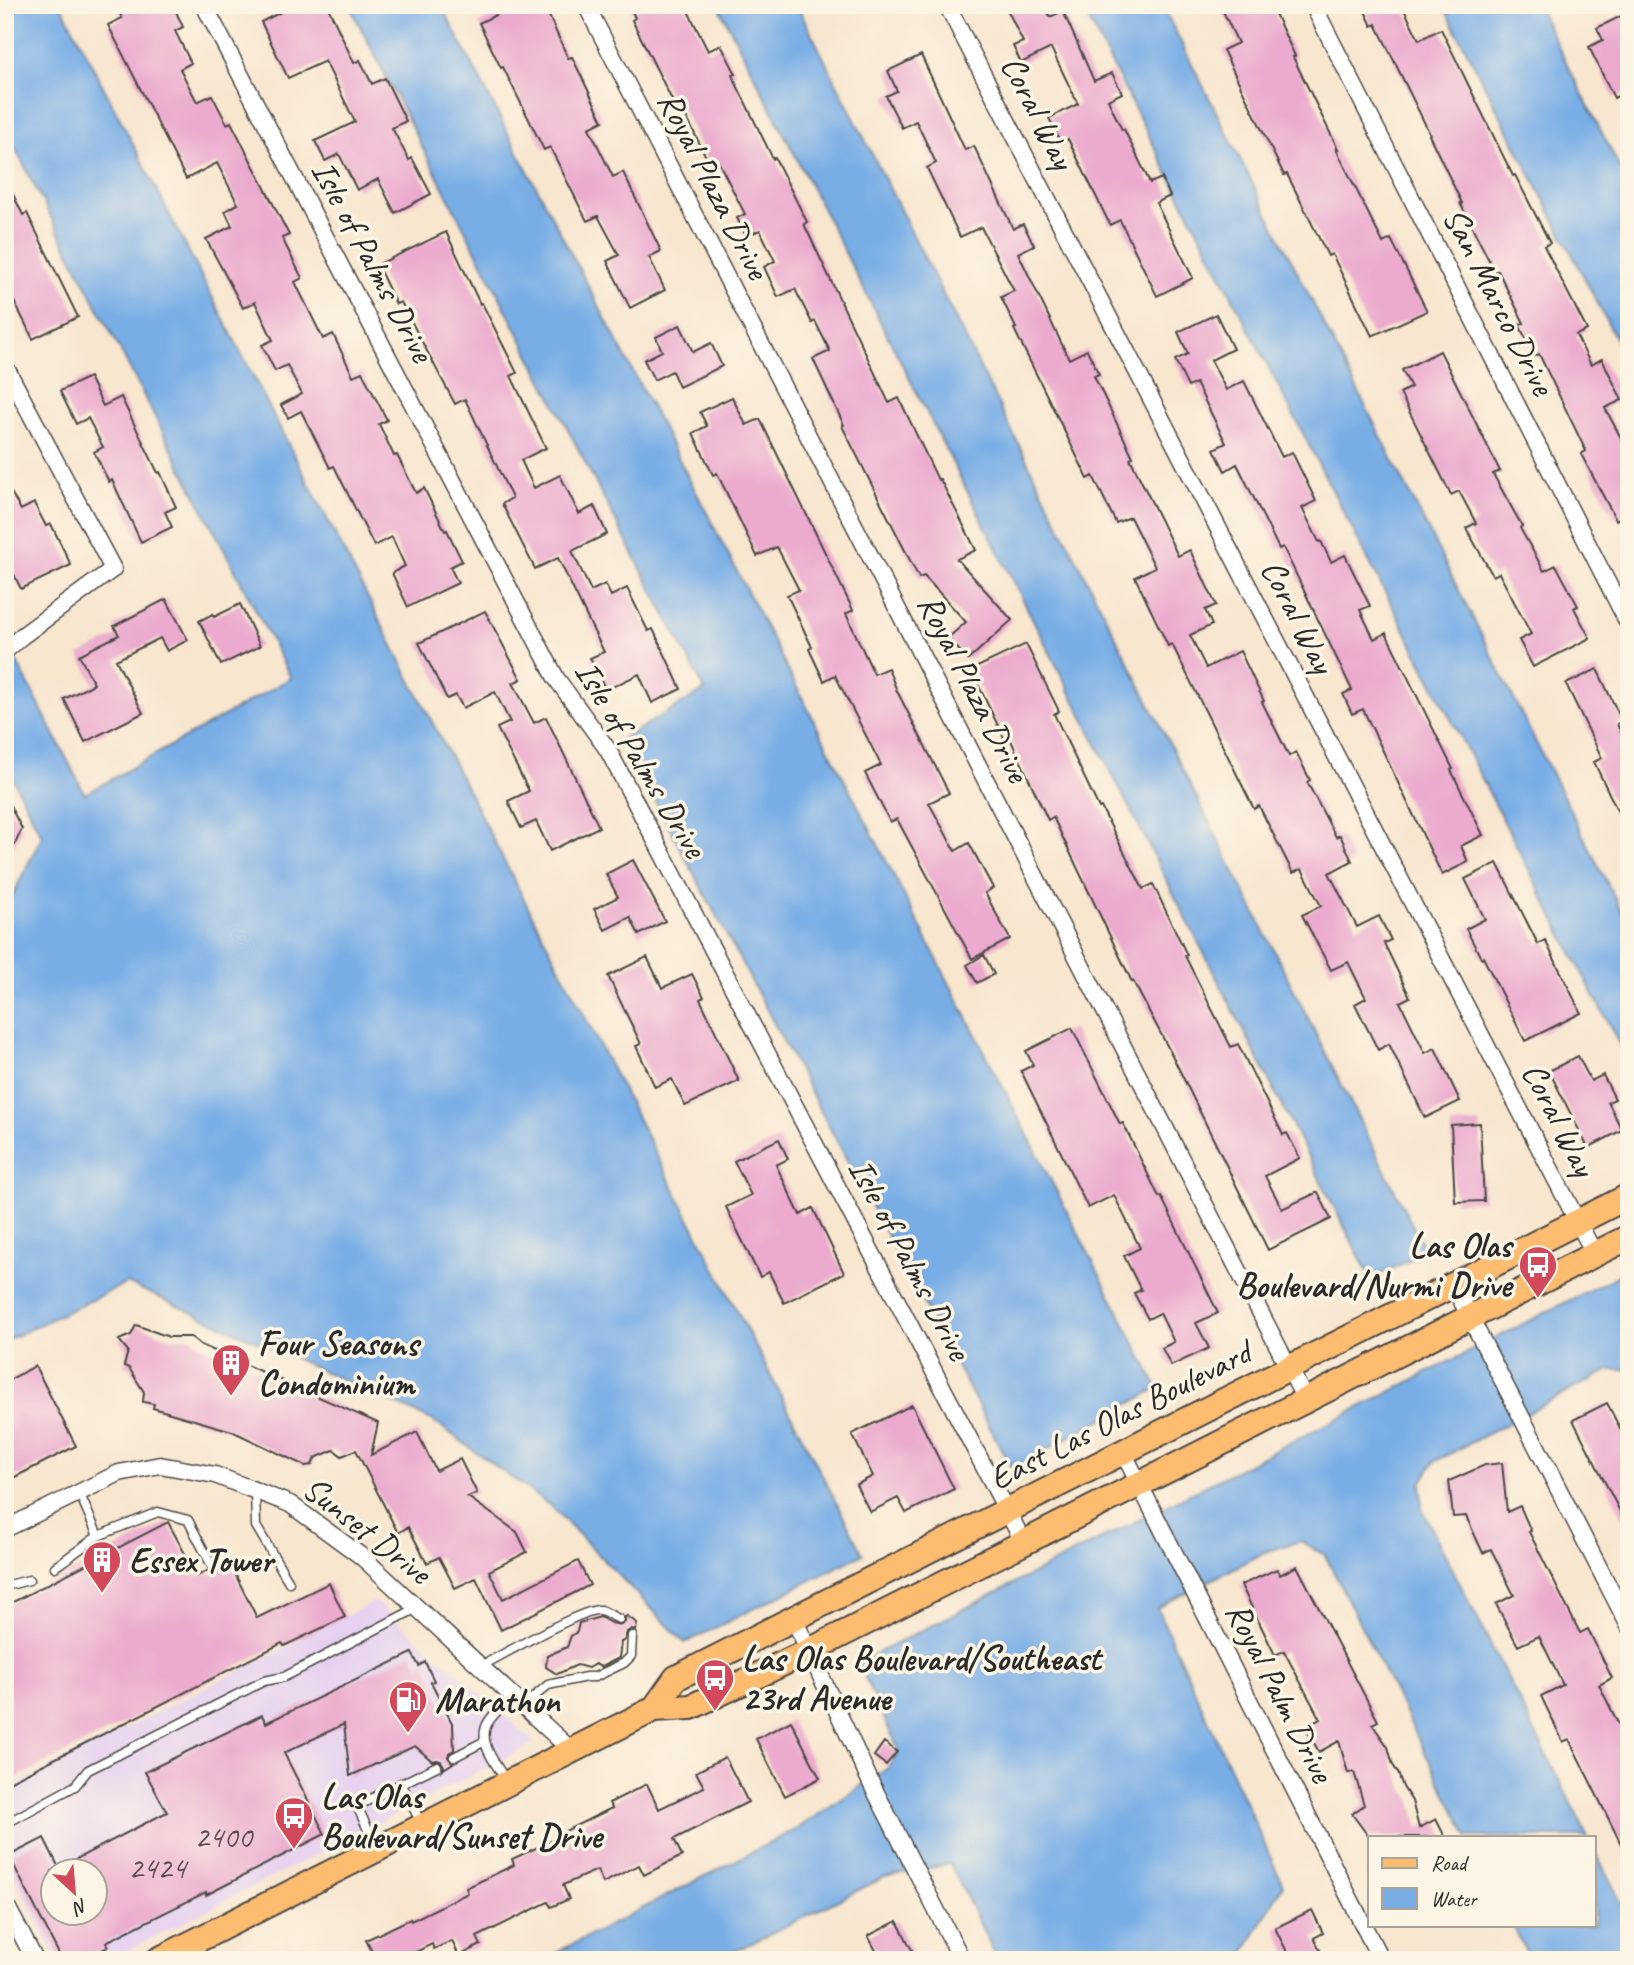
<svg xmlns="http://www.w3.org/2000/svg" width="1634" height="1965" font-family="Caveat,sans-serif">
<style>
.built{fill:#e6d2f0;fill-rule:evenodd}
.water{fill:#78ade6;stroke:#526c88;stroke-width:2}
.building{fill:#ebaace;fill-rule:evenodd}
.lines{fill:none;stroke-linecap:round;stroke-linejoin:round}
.service-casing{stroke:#4a4744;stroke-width:11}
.minor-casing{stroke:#4a4744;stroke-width:19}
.primary-casing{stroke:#4a4744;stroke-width:28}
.service{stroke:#fff;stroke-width:8}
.minor{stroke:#fff;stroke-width:16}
.primary{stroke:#fdbc70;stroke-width:24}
.labels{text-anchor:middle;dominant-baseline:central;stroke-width:7;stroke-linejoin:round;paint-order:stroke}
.number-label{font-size:32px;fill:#5b4b54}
.street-label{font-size:35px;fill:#2b2b2b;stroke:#fcf5e5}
.poi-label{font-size:35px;font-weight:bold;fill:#2b2b2b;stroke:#fcf5e5;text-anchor:start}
</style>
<rect width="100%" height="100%" fill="#fcf5e5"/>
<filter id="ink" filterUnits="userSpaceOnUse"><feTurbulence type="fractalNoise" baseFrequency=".0143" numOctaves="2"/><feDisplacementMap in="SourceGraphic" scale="14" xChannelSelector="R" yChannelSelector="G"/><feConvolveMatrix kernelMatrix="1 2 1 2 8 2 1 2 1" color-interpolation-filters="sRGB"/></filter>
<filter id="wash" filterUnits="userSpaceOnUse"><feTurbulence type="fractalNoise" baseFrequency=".00686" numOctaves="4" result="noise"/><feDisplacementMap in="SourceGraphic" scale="28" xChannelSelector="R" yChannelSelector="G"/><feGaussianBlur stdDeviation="1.57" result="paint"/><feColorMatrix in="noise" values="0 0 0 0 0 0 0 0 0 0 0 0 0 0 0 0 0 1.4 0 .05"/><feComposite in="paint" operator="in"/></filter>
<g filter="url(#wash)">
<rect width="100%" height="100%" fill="#f8e6cf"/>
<!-- built -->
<path class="built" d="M375,1601l160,142 -426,217h-52l-52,-102v-68zM52,1870h42v42h-42z"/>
<!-- water -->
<path class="water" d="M5,5h56l802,1549 -178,89 -133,-136 -120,-87 -305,-137 -122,58v-430l37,-75 -37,-72v-125l80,155 206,-116 -286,-549z
M349,5h92l254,485 463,898 -146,81 -390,-730 83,-49 -116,-220z
M718,5h79l629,1247 -55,27z
M1081,5h81l467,921v137z
M1443,5h94l92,181v178z
M1629,1270v100h-20l-175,92 -13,21 1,26 166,328h-120l-143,-282 -25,-14 -33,10 -110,57 126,277 -43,75h-242l-48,-96 -65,13 -168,83h-175l253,-130 93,-62 9,-13 1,-7 -40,-85z
M1594,1849l35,69v42h-99l-17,-35h81z"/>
<g id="blocks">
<!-- building -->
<path class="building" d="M116,5h57l10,22 -8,4 16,32 -11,6 17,33 15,-7 15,29 4,-2 58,113 -7,3 20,40 -7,4 28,57 10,-5 20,42 9,-4 25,48 -8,4 15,32 3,-1 19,38 8,-5 21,43 2,-1 15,31 -12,6 8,16 -50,24 -16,-34 13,-7 -13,-29 -18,9 -40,-80 -4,2 -29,-57 -13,7 -7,-13 21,-11 -15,-29 -12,6 -13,-26 11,-5 -18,-38 -12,6 -37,-69 26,-13 -7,-15 13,-7 -21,-41 -31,16 -78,-154 14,-7z
M283,5h44l27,58 6,-3 12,24 13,-6 21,43 -14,7 17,32 3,-2 19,36 -36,19 -17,-34 -21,11 -18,-36 -14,7 -10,-20 40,-19 -30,-61 -37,17 -27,-56 24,-12z
M516,5h28l24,53 4,-1 31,64 -14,7 24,49 10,-5 38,79 -12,6 16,33 -35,18 -23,-47 12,-6 -21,-39 -11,5 -37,-74 -6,3 -41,-83 -2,1 -22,-45z
M629,5h56l23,46 13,-6 15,29 -4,1 41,84 2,-1 32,64 -3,2 85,179 10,-5 39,82 2,-1 36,71 -19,9 55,61 -44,40 -20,-22 18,-16 -42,-46 -5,2 -77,-152 2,-1 -31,-66 17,-8 -15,-30 -3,2 -17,-34 -17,8 -14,-30 11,-6 -15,-31 -14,6 -9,-18 8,-4 -27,-53 -8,4 -31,-63 -5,2 -42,-84 3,-2z
M1005,5h39l6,12 13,-6 31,70 18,-8 10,20 -14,7 14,30 2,-1 26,54 12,-5 8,18 -14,7 37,75 -36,18 -37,-76 -10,5 -42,-86 -7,4 -12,-25 29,-14 -27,-56 -30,15 -8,-17 10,-4z
M1220,5h51l24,51 -2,1 45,92h-2l47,94 8,-4 36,72 -55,25 -40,-82 -4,2 -41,-82 -3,1 -61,-125 15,-7z
M1362,5h40l17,35 22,-11 72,147 2,-1 35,68 -6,3 43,84 -11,5 15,30 11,-6 20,41 -17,8 24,45v60l-13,7 -35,-66 5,-3 -47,-97 -4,2 -16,-31 5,-2 -26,-52 -3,1 -35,-69h2l-33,-68 1,-1 -54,-110 -4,2z
M1623,15l6,11v65l-15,7 -25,-51 14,-7 -6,-12z
M921,55l44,95 9,-4 39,83 10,-5 11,21 -16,8 51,106 18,-9 12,24 -5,2 39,81 -3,1 48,98 12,-6 26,55 -11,5 7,15 -22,10 16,33 34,-17 24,50 -2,1 27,54 7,-4 14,28 -3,2 29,55 4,-2 12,26 -23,12 28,54 22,-11 12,24 -7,3 26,54 -10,5 25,51 10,-5 25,53 -35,17 -36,-74 -11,6 -23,-46 11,-6 -18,-36 -17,8 -29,-55 19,-9 -19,-37 -9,4 -34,-67 -5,3 -82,-165 -4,2 -33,-69 20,-10 -25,-50 -14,6 -23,-47 -5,3 -74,-150 2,-1 -15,-31 13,-6 -33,-64 -21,10 -33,-69 9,-5 -20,-42 -14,7 -16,-32 11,-5 -9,-20z
M5,178l18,37 4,-2 51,104 -45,22 -21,-42 -2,1 -5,-11z
M446,232l34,72 2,-1 35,70 -6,3 35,72 -25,12 13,28 26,-13 19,39 15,-8 13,28 -35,17 19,40 14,-7 6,12 16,-8 21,43 5,-2 28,60 -29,14 -13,-29 -33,16 -16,-32 14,-6 -46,-94 -23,11 -33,-65 10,-6 -47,-99 -10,5 -54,-102 -5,2 -19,-39z
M1216,314l17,35 -22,11 15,30 18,-9 38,76 10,-5 24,49 -14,7 17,34 2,-1 10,21 14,-7 25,51 -10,4 14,29 12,-6 67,136 -2,1 32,65 -22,11 7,16 -26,13 -79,-166 -11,5 -9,-20 9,-4 -69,-143 -4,2 -42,-85 -12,7 -11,-22 12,-6 -30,-60 -8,4 -13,-27 13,-6 -10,-22z
M680,325l13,27 18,-9 11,23 -43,21 -7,-16 -18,9 -10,-20 18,-9 -6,-14z
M1440,351l60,120 -7,3 29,52 -2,2 24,43 12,-6 22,41 -4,2 16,30 -57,29 -14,-27 12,-6 -32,-61 -6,3 -27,-48 10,-5 -17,-32 -8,4 -51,-102 11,-6 -9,-17z
M89,377l14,29 18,-9 37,76 2,-1 16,35 -11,5 7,15 -31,15 -29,-62 -3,2 -15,-30 9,-5 -15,-29 -12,6 -16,-33z
M732,397l14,28 14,-6 93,191 -7,4 28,60 14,-6 9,23 52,102 -20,10 26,48 14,-8 24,45 -8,5 25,46 -38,20 -75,-140 -7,3 -25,-49 16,-8 -46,-90 -11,6 -15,-32 3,-2 -25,-52 12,-5 -22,-43 -20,9 -40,-83 -4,2 -20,-42 14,-7 -7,-14z
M5,482l16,28 13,-7 12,23 5,-2 20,41 -50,24 -16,-33z
M166,599l22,41 -21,11 -7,-13 -44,22 27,53 -58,29 -21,-43 30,-15 -15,-29 40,-20 -5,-9z
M240,604l20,42 -39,19 -22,-44 14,-7 1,3z
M485,611l36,68 -8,4 21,40 12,-6 53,110 -49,24 -14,-30 -15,7 -13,-27 21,-10 -32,-63 13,-6 -15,-30 -32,16 -7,-13 -9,4 -28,-56z
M1026,644l33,67 -5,3 45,94 2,-1 42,82 10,-5 34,71 -2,1 46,91 7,-3 45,91 4,-2 13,25 -35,18 17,33 36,-17 13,27 -63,31 -97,-197 -38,-72 -1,1 -79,-165 -5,3 -39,-84 -5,2 -33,-68z
M1597,669l25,52 -5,3 12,26v85l-35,-73 8,-4 -36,-74z
M5,796l17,33 -17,36z
M633,860l32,61 -26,14 -9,-18 -25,13 -11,-21 24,-12 -12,-23z
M1497,863l41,81 7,-4 36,73 -56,28 -42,-84 -2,1 -15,-29 19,-10 -20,-40z
M984,955l10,19 -17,9 -10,-18z
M647,957l15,31 30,-14 12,23 -4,2 39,82 -54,25 -13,-27 -17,8 -19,-41 5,-2 -33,-68z
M1072,1028l48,96 3,-1 36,74 2,-1 57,117 -22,10 13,25 -38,18 -9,-18 12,-6 -14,-29 -12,6 -14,-26 7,-3 -17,-34 16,-8 -26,-53 -26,13 -67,-137 12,-6 -7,-14z
M1578,1056l13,25 12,-6 12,24 -7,3 14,28 -34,18 -39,-77z
M1480,1123l4,78 -29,1 -4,-77z
M779,1139l9,20 -12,6 24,50 13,-7 31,65 -60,30 -15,-31 -9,5 -34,-70 25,-12 -17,-34z
M136,1325l33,12h22l10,8 177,78 -7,32 46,-23 19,39 24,-12 17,34 -9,4 49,35 10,20 -38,19 14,28 75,-38 12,24 -89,45 -25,-52 -21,10 -16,-31 -12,6 -19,-36 -10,6 -42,-83 -14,6 -8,-6 -19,8 -3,7 -7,1 -73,-35 -79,-23 1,-4 -11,-2 1,-10 -15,-24 -5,-2 4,-15 -9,-11 12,-5z
M35,1366l41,80 -71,36v-100z
M1607,1403l22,43v83l-56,-109z
M912,1405l42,84 -48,24 -8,-15 -28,14 -14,-27 17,-9 -21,-42z
M1502,1463l5,49 13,-6 11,25 -2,1 51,101 8,-4 24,49 -13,7 21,42 9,-5v138l-60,-121 -6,3 -22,-46 22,-11 -24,-49 -21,10 -22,-42 18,-9 -23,-46 -8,4 -17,-37 -13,1 -4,-36 36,-16z
M168,1522l29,54 10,-5 3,3h5l4,-3v-6l9,-5 29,58 72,-35 16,34 -61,29 -2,-3 -277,141v-178z
M1297,1566l81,155 -6,3 16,23 5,18 5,8 5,14 9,14 7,27 17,-9 9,18h-76l-17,-23 12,-9 -10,-33 -6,1 -9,-32 -20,11 -14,-25 15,-8 -36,-68 -9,4 -34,-70 36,-16 3,6z
M627,1616l10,7 -1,8 -4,-2 -5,3 -2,8 -4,2 -2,16 -18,9 -6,-3 -7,4 -11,-3 -20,9 -11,-7 1,-11 20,-9 4,-11 6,-4 2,-9 21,-6 11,6 10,2 4,-3v-5z
M412,1653l7,13 6,-4 9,19 -3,1 22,43 1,25 -5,3 -1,4 5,6 -11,7 2,-4 -3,-5 -4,-1 -5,1 -17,-15 -65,30 -6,-52 -60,29 41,81 -119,61v-3l-100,50 2,5 -26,13h-20l-53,-104 35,-18 15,30 108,-56 -22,-40 117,-57 4,8zM52,1871h42v42h-42z
M791,1721l29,57 -35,18 -29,-57z
M884,1742l13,10 -11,13 -12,-9z
M725,1757l23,45 -74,37 8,17 -38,19 -5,-10 -36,18 -6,-13 -34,15 6,14 -18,8 -3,-5 -71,35 4,8 -22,11 -7,-15 -18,8 -2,-5 -33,16h-23l-10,-20 44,-21 1,2 57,-28 -2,-5 48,-23 -2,-6 48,-22 -1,-3 53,-26 -3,-5 38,-19 12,25 45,-22 -8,-15z
M1312,1910l11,23 -9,5 11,22h-34l-16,-32z
M897,1921l16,31 -15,8h-17l-13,-24z"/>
</g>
</g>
<g filter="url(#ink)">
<use href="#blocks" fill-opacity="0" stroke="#4a4744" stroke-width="2"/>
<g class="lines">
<!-- service casing -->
<g class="service-casing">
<path id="service" d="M255,1490l1,36 33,56
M79,1492l19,44 60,-24 30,8 25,48
M55,1567l43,-31
M5,1586l24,-6
M481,1666c18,-9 104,-59 119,-56 6,1 13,7 19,9
M523,1706l25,-21 38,-8h9l29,-14 7,-7 1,-20
M454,1757l31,-16
M507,1782c-10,-17 -32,-41 -18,-61 6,-9 16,-17 23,-25
M401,1783l21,42
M5,1824l70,-38 13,-16 176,-89 20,-4 133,-69
M375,1845l-18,-39 80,-40"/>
</g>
<!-- minor casing -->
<g class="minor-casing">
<path id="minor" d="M204,5l352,673 52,72 416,793
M586,5l720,1396
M947,5l648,1250
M1313,5l316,620
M5,366l108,203 -91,67 -17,15
M1454,1286l175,340
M1123,1452l258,508
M5,1529l114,-56 41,-8 55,10 75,29 71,52 210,194
M794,1619l78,166 90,175
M5,1903l30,57"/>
</g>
<!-- primary casing -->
<g class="primary-casing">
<path id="primary" d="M654,1709l22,-31 953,-482
M158,1960l496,-251 37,-2 118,-56 820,-414"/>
</g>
<!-- service -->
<use href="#service" class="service"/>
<!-- minor -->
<use href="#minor" class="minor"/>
<!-- primary -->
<use href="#primary" class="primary"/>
</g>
</g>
<!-- icons -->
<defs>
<g id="bus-pin" transform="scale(2.0125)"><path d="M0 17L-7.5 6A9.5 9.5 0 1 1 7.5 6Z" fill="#d1495b" stroke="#fcf5e5"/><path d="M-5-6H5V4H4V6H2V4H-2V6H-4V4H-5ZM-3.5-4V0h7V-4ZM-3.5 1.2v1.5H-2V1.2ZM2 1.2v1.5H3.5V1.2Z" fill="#fff"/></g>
<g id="building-pin" transform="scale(2.0125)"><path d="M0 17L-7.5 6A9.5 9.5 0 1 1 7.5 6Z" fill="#d1495b" stroke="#fcf5e5"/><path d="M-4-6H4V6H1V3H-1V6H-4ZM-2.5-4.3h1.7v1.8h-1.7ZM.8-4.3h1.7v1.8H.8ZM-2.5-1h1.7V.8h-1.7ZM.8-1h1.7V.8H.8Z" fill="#fff"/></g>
<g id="fuel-pin" transform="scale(2.0125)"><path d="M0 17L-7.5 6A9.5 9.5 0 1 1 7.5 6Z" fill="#d1495b" stroke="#fcf5e5"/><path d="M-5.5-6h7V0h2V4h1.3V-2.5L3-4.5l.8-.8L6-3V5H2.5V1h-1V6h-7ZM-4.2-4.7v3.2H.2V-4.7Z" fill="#fff"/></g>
</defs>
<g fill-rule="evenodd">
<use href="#bus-pin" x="1538" y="1265"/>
<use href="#building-pin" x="231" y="1363"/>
<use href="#building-pin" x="102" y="1560"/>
<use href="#bus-pin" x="715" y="1678"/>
<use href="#fuel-pin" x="408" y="1700"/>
<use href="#bus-pin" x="294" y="1816"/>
</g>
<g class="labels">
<!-- number labels -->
<g class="number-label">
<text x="223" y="1836">2400</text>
<text x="157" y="1867">2424</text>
</g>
<!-- street labels -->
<g class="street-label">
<text transform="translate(1038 112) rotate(63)">Coral Way</text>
<text transform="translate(714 185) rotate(63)">Royal Plaza Drive</text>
<text transform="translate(373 261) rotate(62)">Isle of Palms Drive</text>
<text transform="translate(1499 301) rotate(63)">San Marco Drive</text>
<text transform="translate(1298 616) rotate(63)">Coral Way</text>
<text transform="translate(974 688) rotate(63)">Royal Plaza Drive</text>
<text transform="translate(641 759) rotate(59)">Isle of Palms Drive</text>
<text transform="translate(1559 1119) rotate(63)">Coral Way</text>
<text transform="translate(910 1259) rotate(62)">Isle of Palms Drive</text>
<text transform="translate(1120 1415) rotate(-27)">East Las Olas Boulevard</text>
<text transform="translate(367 1530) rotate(38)">Sunset Drive</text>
<text transform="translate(1280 1692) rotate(63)">Royal Palm Drive</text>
</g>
<!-- poi labels -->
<g class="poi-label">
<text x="1511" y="1245" text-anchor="end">Las Olas<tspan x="1511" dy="40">Boulevard/Nurmi Drive</tspan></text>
<text x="258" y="1343">Four Seasons<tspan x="258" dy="40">Condominium</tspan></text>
<text x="129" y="1560">Essex Tower</text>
<text x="742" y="1658">Las Olas Boulevard/Southeast<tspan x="742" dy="40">23rd Avenue</tspan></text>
<text x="435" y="1700">Marathon</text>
<text x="321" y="1796">Las Olas<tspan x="321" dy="40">Boulevard/Sunset Drive</tspan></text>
</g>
</g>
<!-- margin -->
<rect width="1634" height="1965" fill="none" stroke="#fcf5e5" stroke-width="28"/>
<!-- legend -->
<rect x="1368" y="1836" width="228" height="91" fill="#fcf5e5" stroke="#a8a49b" stroke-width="2"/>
<rect x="1382" y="1858" width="35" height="10" fill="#fdbc70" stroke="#a8a49b" stroke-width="2"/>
<text x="1431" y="1870" font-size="21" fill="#2b2b2b">Road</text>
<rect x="1382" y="1888" width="35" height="21" fill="#78ade6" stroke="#a8a49b" stroke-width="2"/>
<text x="1431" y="1906" font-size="21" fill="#2b2b2b">Water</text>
<!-- north arrow -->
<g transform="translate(74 1892) rotate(154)"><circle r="33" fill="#fcf5e5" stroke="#a8a49b" stroke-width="2"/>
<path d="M0-5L12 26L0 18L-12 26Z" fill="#d1495b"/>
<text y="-10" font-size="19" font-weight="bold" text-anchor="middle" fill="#2b2b2b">N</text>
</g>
</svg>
